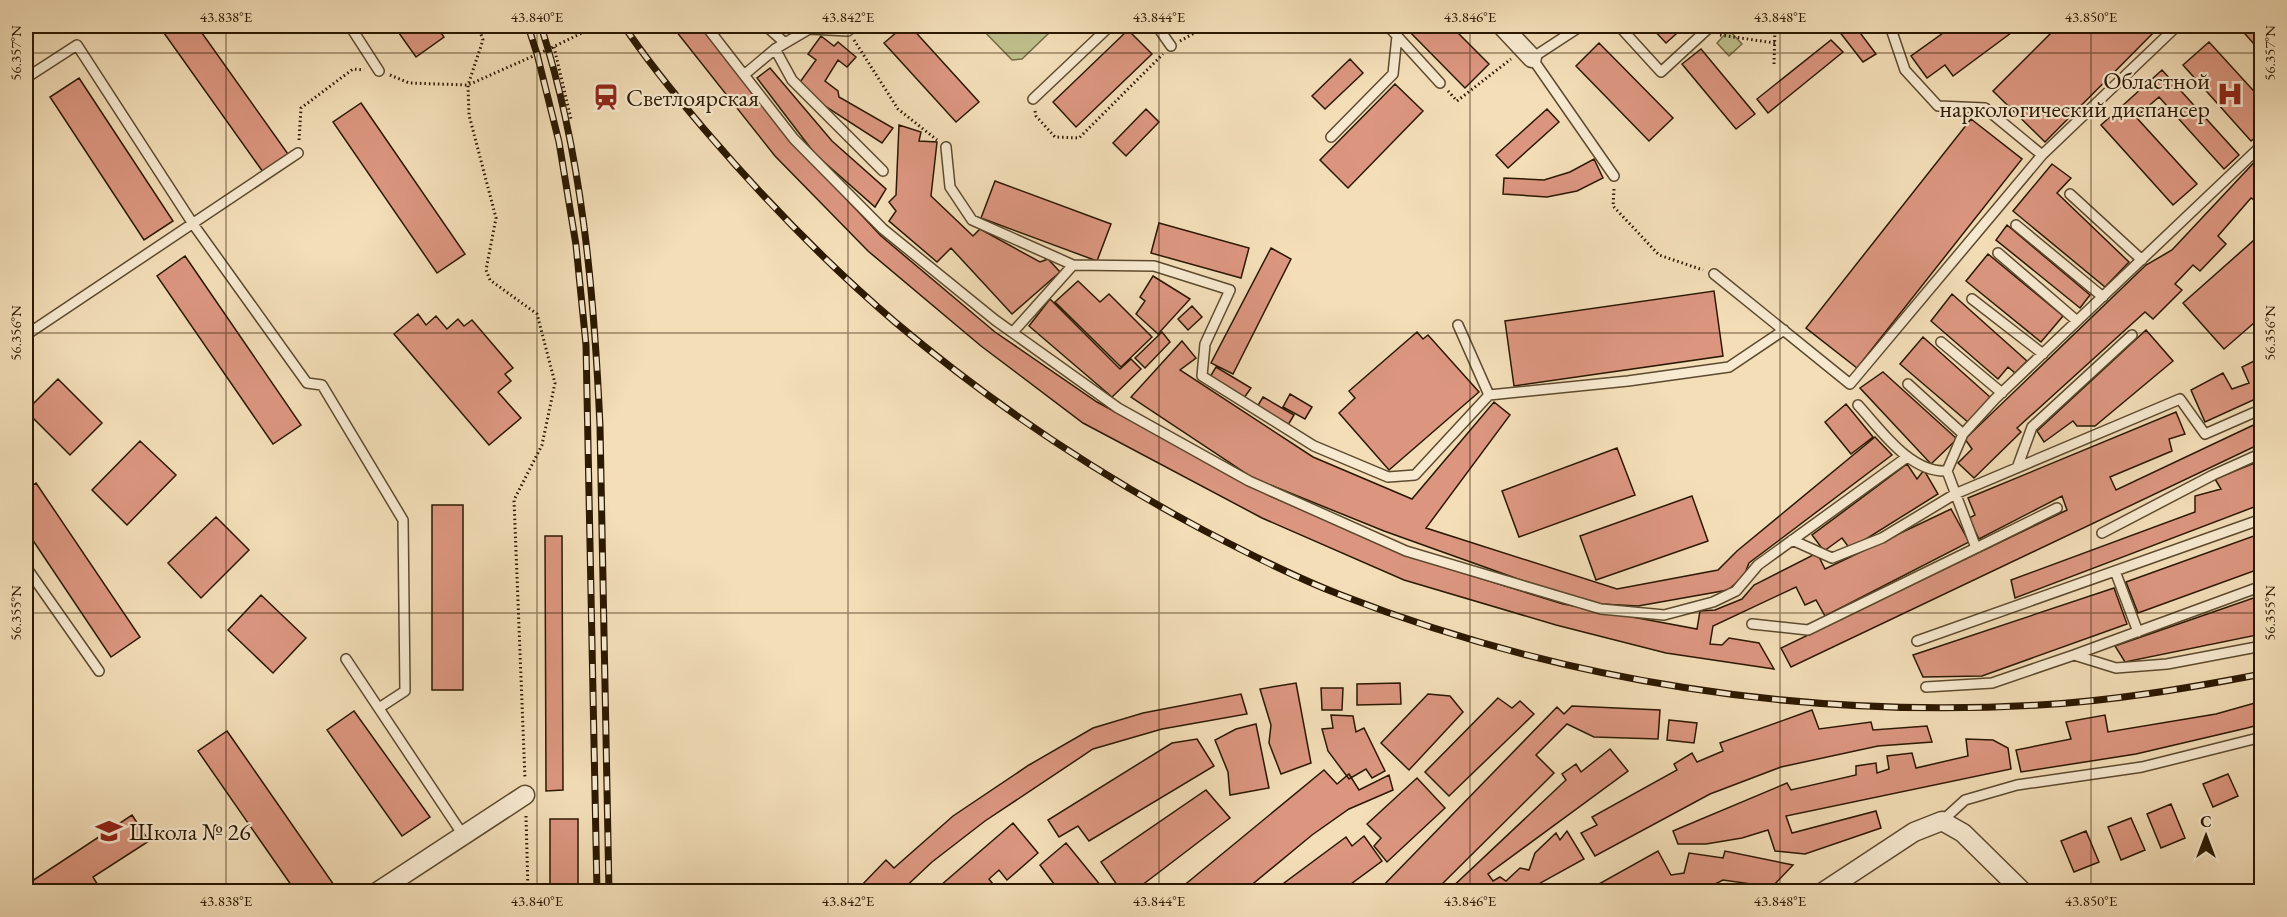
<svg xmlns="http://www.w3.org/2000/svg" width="2287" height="917" font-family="'EB Garamond',serif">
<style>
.green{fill:#bec08c;stroke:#746c46;stroke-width:1.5}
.building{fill:#dc9680;stroke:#2b1800;stroke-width:1.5}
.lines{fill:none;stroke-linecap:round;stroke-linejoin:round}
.service-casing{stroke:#5d4a2e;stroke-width:12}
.minor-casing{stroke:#5d4a2e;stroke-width:21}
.path{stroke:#2b1800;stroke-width:3;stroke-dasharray:1.5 3;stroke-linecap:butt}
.service{stroke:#f7ead1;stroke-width:9}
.minor{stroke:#f7ead1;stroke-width:18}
.rail-casing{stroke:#2b1800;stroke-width:7}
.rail{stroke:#f7ead1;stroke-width:4.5;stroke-dasharray:14;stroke-linecap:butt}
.ticks{fill:none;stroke:#2b1800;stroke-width:1.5;stroke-opacity:0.45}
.labels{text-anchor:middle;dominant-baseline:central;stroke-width:4.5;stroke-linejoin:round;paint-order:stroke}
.poi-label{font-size:24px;fill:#2b1800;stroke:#f7ead1;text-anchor:start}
.neatline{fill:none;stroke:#2b1800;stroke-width:2}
.ticks-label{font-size:15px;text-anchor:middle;fill:#2b1800}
</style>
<rect width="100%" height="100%" fill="#f3deb8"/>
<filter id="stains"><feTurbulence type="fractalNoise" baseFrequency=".00333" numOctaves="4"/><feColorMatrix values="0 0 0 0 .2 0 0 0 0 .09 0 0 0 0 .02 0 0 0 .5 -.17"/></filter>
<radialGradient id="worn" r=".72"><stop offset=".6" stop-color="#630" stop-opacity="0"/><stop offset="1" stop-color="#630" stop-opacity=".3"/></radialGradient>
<!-- green -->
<path class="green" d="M979,26h69l2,6 -28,27 -10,1z
M1729,30l13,14 -13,12 -12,-13z"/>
<!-- building -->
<path class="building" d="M159,26h38l91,128 -25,18z
M394,26h42l8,11 -28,20z
M672,26h29l90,114 90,96 114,96 102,70 173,94 145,62 148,46 134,25 3,-18 15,-1 27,-11 12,-14 63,-32 8,16 126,-60 18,33 -144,74 -9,-16 -11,5 -9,-18 -83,39 -3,18 12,1 7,-7 30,5 15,26 -108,-16 -110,-28 -152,-45 -142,-62 -179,-95 -102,-77 -113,-95 -93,-95z
M729,26h15l-7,7z
M904,26h6l69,76 -23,20 -72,-79z
M1404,26h47l38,38 -24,24z
M1650,26h35l-19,17z
M1835,26h20l21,28 -13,8z
M1953,26h58l4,4 -62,46 -8,-11 -18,13 -16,-22z
M2058,26h102l-115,116 -52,-51z
M2238,26h24v27z
M1128,30l24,24 -76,73 -23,-25z
M821,36l13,10 4,-4 18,15 -9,10 -9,-7 -13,21 13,10 1,6 54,31 -11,15 -65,-42 -17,-19 16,-22 -8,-6z
M1831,40l12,12 -75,61 -11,-14z
M2209,42l53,58v32l-11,9 -68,-76z
M1599,43l74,75 -24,23 -73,-75z
M1701,49l54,65 -19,15 -54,-65z
M1350,59l13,14 -38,36 -13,-13z
M770,68l62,73 54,48 -11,18 -60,-53 -58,-76z
M2162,70l77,85 -15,14 -65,-72 -23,20 61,67 -24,21 -72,-80z
M79,78l94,143 -29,19 -94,-143z
M1395,84l28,27 -75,77 -28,-28z
M361,103l104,151 -28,19 -104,-151z
M1146,109l13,13 -33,34 -13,-13z
M1547,109l12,13 -51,46 -12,-13z
M1971,119l51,40 -165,209 -51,-40z
M899,125l22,7 -2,9 18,1 -6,54 42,40 7,-7 60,33 8,-3 12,13 -48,42 -61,-66 -14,14 -48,-41 7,-10 -7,-9 7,-7z
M2262,154v52l-11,-8 -33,38 8,8 -26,27 -7,-6 -18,19 7,6 -29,29 -8,-7 -128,116 4,4 -47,46 -16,-15 14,-14 -7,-10 181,-174 26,-15z
M1594,159l9,19 -26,13 -30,6 -44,-3 1,-16 40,2 26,-8z
M2052,164l19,14 -14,15 72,69 -24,25 -92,-76z
M995,181l116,43 -14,37 -116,-43z
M1159,223l90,25 -8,30 -90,-25z
M2007,225l83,70 -10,13 -84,-68z
M2262,233v83l-38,33 -41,-46z
M1271,248l20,11 -58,115 -22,-11z
M1988,254l75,62 -22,26 -75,-61z
M185,256l116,169 -28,19 -116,-168z
M1153,276l37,23 -32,35 -22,-20 9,-13 -5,-4z
M1078,281l22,21 9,-8 43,43 -31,30 -66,-65z
M1714,291l9,65 -209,30 -9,-65z
M1952,294l75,67 -12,12 -7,-6 -10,12 -67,-58z
M1050,299l70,70 11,-10 10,10 -29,28 -83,-71z
M1192,306l10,11 -14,13 -10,-11z
M418,314l8,11 10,-9 11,13 11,-10 6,7 8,-6 41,48 -8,6 6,7 -13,11 23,26 -32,27 -95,-111z
M2146,330l27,31 -78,65h-18l-4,-5 -29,21 -7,-11z
M1162,332l8,10 -25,26 -10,-10z
M1417,332l6,7 5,-4 51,57 -90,78 -50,-57 16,-15 -6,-7z
M1923,337l67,60 -21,26 -69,-59z
M1182,341l14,17 -16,12 133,87 99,42 82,-97 16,13 -84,113 191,61 101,-19 19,-19 138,-114 17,18 -143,108 -5,13 -16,14 -90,16 -37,-2 -69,-20 -148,-53 -131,-53 -122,-81z
M2262,357v39l-57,26 -14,-32 32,-17 9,16 17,-6 -7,-16z
M1216,367l35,21 -7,10 -34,-21z
M1883,372l74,67 -26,25 -71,-76z
M58,379l44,44 -32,32 -44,-44z
M1290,394l22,13 -7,12 -22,-12z
M1263,397l31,18 -6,10 -31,-18z
M1846,404l27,33 -22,17 -26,-32z
M2176,412l9,22 -16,5 3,12 -62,26 6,13 146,-69v22l-471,224 -10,-19 286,-138 -5,-14 -83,43 -10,-21 6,-3 -7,-17z
M140,441l36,34 -49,50 -35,-35z
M1617,448l18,47 -116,42 -17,-46z
M2262,460v44l-247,94 -4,-18 184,-68v-16l26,-7 -6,-10z
M1907,464l10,15 7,-9 14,24 -88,55 -8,-11 -18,13 -12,-16z
M36,483l104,154 -29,20 -85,-127v-40z
M1692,496l16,45 -112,39 -16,-44z
M432,505h31v185h-31z
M216,517l33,33 -48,48 -33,-35z
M2262,533v35l-124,45 -12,-31z
M545,536h17l1,254 -17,1z
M2114,588l13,36 -145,52 -59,1 -10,-22z
M261,595l45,43 -33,35 -45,-43z
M2262,595v39l-137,28 -10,-16z
M1296,683l15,80 -30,11 -12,-31 2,-18 -11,-36z
M1400,683l1,21 -44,1v-21z
M1321,688h22l-1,22h-20z
M1241,694l6,20 -85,15 -69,20 -108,72 -53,41 -32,30h-38l-3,-4 27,-28 8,8 59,-52 76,-51 64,-37 50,-15z
M1428,694l22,2 13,16 -54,58 -28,-27z
M1498,698l14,10 8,-7 14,13 -85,82 -24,-24z
M2262,701v23l-15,4 -111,26 -115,18 -5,-22 55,-11 -5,-17 39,-7 3,17 108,-18z
M1572,706l88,4 -2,29 -64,-2 -27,-13 -31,31 18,18 -120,119h-57l180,-185 7,7z
M1812,710l7,19 52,-7 2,8 54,-4 5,16 -54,4 -97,21 -71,27 -115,62 -14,-23 16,-8 -5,-8 85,-47 -3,-6 18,-11 5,9 26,-11 -3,-8z
M354,711l76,106 -28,19 -75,-106z
M1331,715l22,1 3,16 8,-4 21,43 -13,7 -6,-9 -17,10 -21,-28 -6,-22 11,-1z
M1669,720l28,3 -3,20 -27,-3z
M1256,724l13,64 -39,7 -2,-23 -13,-32 21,-11z
M227,731l107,154 -10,7h-28l-98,-141z
M1197,739l17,27 -125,75 -11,-15 -19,11 -11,-17 124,-77z
M1966,739l27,1 15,8 3,21 -225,47 6,17 84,-22 5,17 -76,26 -30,-3 -7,-21 -26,8 -36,6h-28l-5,-13 114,-48 4,7 65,-15v-9l20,-3 1,10 12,-4 -2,-13 25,-3 4,15 52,-12z
M1610,749l18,22 -140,103 5,7 7,-4 6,4 14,-13 9,2 6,-17 21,-20 4,7 7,-9 17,28 -60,33h-77l119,-112 -4,-6 14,-10 5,8z
M1324,770l13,14 12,-10 10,16 30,-15 4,15 -44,19 -37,26 -69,57h-67z
M2228,774l10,22 -25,11 -10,-23z
M1417,778l28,30 -58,54 -13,-16 7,-8 -14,-14z
M1206,790l24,28 -97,74h-11l-21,-30z
M2171,804l14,34 -24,10 -14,-34z
M132,815l17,26 -56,36 9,15h-76v-7z
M2131,818l14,32 -24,10 -13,-33z
M550,819h28v73h-28z
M1013,823l25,30 -31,27 -8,-10 -10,9 10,13h-66z
M2086,831l13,31 -25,10 -13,-31z
M1364,836l18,25 -42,31h-68l74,-55 6,9z
M1066,843l40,49h-46l-20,-27z
M1658,851l13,24 13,-2 5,-20 34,5 2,-7 68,14 -21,22 -49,-7 -24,12h-50l-1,-4 -6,4h-53l-1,-2z"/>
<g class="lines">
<!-- service casing -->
<g class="service-casing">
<path id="service" d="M350,26l29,45
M706,26l38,49
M766,26l19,17
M854,26l-6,5 -39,-2 -34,20 -31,26 50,64 89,90 112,91 123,88 131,73 157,70 195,58 63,6 49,-13 23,-11 22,-26 149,-108
M1157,26l14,20
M1388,26l52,57
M1581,26l-49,32 82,118
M1619,26l42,46 50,-46
M1890,26l15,44 33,36 47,2 57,47 135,-129
M775,49l17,31 91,91
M26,78l51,-33 116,179 114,159 15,2 81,135 2,171 -26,17
M1033,99l77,-73
M1331,137l62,-63 4,-38
M946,147l4,40 22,33 101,45
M2070,194l72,66
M2016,225l87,72
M1998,253l79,68
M1714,274l136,110 192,-229
M1972,299l71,55
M1013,332l60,-67 81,1 76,24 -25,54 -3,32 112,70 74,31 27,-2 74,-80 -31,-70
M26,335l272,-182
M1941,342l61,51
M1908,384l55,50
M1489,395l139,-14 101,-14 55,-37
M1858,405c23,25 52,68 89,66
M2017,468l15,-41 100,-92
M2057,508l-81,40 -29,-77 16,-37 32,-35 267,-254
M2102,533l111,-58 49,-22
M1792,540l40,18 50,-20 73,-44 225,-95 25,35 57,-25
M26,567l73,104
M2115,571l23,61
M1752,624l56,6 168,-82
M1917,641l345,-122
M2074,655l188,-69
M346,659l117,176
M1926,687l66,-4 82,-28 42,13 51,-4 95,-18
M1942,821l23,-21 52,-15 125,-18 120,-30"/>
</g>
<!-- minor casing -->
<g class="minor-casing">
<path id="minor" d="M1502,26l30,32
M377,892l148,-97
M1823,892l91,-60 28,-11 21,12 60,59"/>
</g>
<!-- path -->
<path class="path" d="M478,26l5,14 -15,45 1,30 27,103 -10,52 4,10 47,34 18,69 -13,62 -28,55 11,279
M614,26l1,1
M1720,35l55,8
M854,40l44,69 39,31
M1180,41l27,-15
M554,47l17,72
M1774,64l1,-38
M390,75l19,8 59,2 81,-36 47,-23
M1448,91l9,10 54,-42
M1035,111l1,5 19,21 24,1 84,-84
M299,140l2,-32 52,-39 11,1
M1614,189l-1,17 46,49 44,15
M526,816l2,76"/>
<!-- service -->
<use href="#service" class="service"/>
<!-- minor -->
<use href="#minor" class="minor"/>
<!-- rail casing -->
<g class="rail-casing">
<path id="rail" d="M528,26l9,28 22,88 17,103 10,100 11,547
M541,26c41,128 53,265 59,400l9,466
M624,26c24,36 52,70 80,103 59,69 122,134 191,193 96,81 199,150 310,209 44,23 89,46 136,64 220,86 462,124 698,110 74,-4 150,-17 223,-31"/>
</g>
<!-- rail -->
<use href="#rail" class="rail"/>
</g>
<!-- ticks -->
<path class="ticks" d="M226,26v866M537,26v866M848,26v866M1159,26v866M1470,26v866M1780,26v866M2091,26v866M26,53h2236M26,333h2236M26,613h2236"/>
<!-- icons -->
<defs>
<g id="hospital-bare" transform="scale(2.07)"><path d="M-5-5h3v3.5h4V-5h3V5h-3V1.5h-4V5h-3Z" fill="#8f2418" stroke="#f7ead1" stroke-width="2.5" paint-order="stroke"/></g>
<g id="station-bare" transform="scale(2.07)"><path d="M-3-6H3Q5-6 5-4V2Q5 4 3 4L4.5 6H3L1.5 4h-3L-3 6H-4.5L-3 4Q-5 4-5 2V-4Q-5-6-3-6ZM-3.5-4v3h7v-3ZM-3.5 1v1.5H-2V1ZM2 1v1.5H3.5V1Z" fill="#8f2418" stroke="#f7ead1" stroke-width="2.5" paint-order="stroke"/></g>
<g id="school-bare" transform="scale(2.07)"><path d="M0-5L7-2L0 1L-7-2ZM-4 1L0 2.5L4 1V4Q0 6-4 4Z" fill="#8f2418" stroke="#f7ead1" stroke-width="2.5" paint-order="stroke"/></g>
</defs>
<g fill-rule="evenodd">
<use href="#hospital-bare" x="2230" y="94"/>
<use href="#station-bare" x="606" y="97"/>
<use href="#school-bare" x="109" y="831"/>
</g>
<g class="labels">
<!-- poi labels -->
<g class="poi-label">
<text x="2210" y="80" text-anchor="end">Областной<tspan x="2210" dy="28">наркологический диспансер</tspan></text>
<text x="626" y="97">Светлоярская</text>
<text x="129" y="831">Школа № 26</text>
</g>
</g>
<!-- margin -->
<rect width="2287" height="917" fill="none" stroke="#f3deb8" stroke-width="66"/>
<!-- north arrow -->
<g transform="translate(2206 836)" stroke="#f7ead1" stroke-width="4.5" paint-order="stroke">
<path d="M0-4.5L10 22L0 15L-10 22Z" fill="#2b1800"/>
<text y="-9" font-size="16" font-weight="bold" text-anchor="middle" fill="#2b1800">С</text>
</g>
<rect x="33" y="33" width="2221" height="851" class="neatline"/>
<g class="ticks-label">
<text x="226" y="22">43.838°E</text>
<text x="537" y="22">43.840°E</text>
<text x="848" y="22">43.842°E</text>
<text x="1159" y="22">43.844°E</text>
<text x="1470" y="22">43.846°E</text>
<text x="1780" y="22">43.848°E</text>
<text x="2091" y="22">43.850°E</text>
<text transform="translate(16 53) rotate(-90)" y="5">56.357°N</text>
<text transform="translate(2270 53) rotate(-90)" y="5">56.357°N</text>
<text transform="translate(16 333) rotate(-90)" y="5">56.356°N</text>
<text transform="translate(2270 333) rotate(-90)" y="5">56.356°N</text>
<text transform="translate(16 613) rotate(-90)" y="5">56.355°N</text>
<text transform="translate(2270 613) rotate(-90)" y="5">56.355°N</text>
<text x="226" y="906">43.838°E</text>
<text x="537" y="906">43.840°E</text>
<text x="848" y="906">43.842°E</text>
<text x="1159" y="906">43.844°E</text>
<text x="1470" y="906">43.846°E</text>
<text x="1780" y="906">43.848°E</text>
<text x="2091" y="906">43.850°E</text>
</g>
<rect width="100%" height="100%" filter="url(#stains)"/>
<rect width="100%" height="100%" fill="url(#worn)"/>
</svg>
